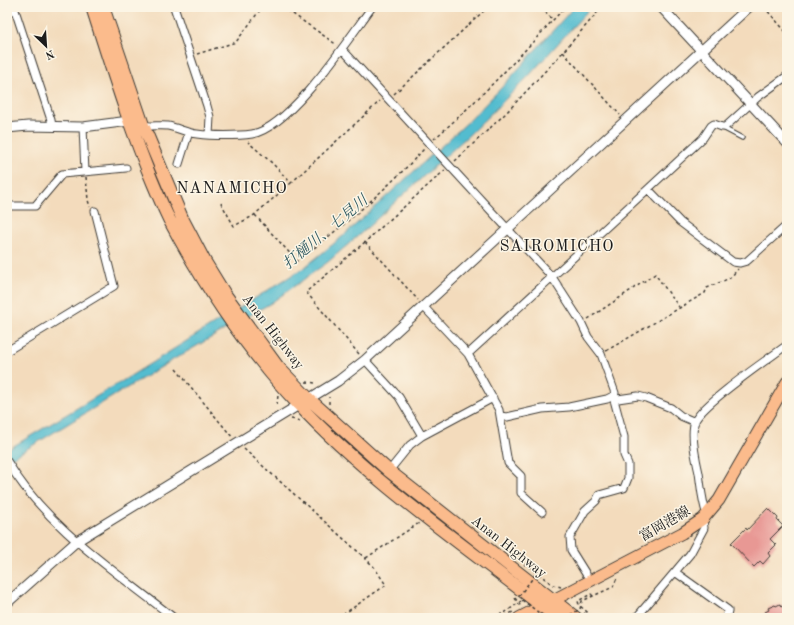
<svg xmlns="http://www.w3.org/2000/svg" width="794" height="625" font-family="'Old Standard TT','Noto Serif JP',serif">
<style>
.water{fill:#52bccf;stroke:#376c76}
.building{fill:#e89894}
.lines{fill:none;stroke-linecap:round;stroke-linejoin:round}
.service-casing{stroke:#3c3934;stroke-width:5.5}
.minor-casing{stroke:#3c3934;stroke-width:9}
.tertiary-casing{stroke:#3c3934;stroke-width:11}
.primary-casing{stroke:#3c3934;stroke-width:13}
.trunk-casing{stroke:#3c3934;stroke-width:14}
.path{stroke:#3c3934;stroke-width:1.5;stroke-dasharray:3 3;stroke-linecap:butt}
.service{stroke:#fff;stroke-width:3.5}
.minor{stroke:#fff;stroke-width:7}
.tertiary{stroke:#fff;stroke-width:9}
.primary{stroke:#fbbb8c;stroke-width:11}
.trunk{stroke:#fbbb8c;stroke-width:12}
.path-bridge{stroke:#3c3934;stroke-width:1.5;stroke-dasharray:3 3;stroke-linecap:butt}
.labels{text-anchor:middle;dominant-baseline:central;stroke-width:3;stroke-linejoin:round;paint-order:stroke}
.street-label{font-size:14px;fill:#1c1c1c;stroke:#fcf5e5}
.water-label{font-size:15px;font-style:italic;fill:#325c64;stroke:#fcf5e5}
.quarter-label{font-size:16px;letter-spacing:1px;fill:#1c1c1c;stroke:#fcf5e5}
</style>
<rect width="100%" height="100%" fill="#fcf5e5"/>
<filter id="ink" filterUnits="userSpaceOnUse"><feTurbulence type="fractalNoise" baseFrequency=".025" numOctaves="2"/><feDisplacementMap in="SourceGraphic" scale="8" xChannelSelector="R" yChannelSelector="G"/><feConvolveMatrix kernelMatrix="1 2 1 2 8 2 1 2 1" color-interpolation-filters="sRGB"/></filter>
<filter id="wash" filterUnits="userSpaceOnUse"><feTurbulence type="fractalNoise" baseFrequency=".012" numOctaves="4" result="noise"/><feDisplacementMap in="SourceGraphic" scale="16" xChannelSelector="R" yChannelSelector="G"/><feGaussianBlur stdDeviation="0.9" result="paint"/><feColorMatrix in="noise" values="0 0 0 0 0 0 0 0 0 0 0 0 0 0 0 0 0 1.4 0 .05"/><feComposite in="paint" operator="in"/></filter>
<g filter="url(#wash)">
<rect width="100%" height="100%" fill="#f3dbbc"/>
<!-- water -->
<path class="water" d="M574,7h17l-65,72 -55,54 -104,95 -39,34 -57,41 -95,55 -169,103v-11l117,-70 181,-113 38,-31 127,-116 32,-33z"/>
<g id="blocks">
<!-- building -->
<path class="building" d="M768,508l10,10 -1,2 6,6 -13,13 6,6 -8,8 2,3 -7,8 -3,-3 -6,6 -23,-24 15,-15 1,2z
M787,603v15h-20l-2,-6 4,-2 -1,-2 7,-3 1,1 4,-2 1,3z"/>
</g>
</g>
<g filter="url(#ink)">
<use href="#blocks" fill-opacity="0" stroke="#3c3934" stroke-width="1"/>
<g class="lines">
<!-- service casing -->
<g class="service-casing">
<path id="service" d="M723,128l19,10"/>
</g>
<!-- minor casing -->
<g class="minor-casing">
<path id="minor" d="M14,7l37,113 1,6
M174,7l33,99 3,11 -1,18
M342,49l210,228 29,45 7,15 13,17 14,39 -2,3 11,41v18l4,9v14l-4,10 -25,7 -3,6 -11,10 -15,26 1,13 15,24
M787,76l-29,21 -33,30h-3l-8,-3 -3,2 -8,12 -55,51 32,33 53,40 7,1 7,-2 40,-36
M141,125c8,2 18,0 27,1 10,2 19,7 29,8 15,2 41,2 55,0 38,-6 97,-96 120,-127
M83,127l2,45
M179,164l10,-32
M7,206h28l27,-32 64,-6
M423,306l45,48 31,56 1,6 7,1 35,-8 27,-2 38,-8 6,-3
M7,351l107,-65 -19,-75
M468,354l180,-165
M365,360l34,37 23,39
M613,396l5,3 20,-3 8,2 25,10 10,8 14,6
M500,416l8,47 13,13v17l21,19
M7,461c39,66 108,110 167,157
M389,471l21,-26 12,-9 71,-38
M707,515c-5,-13 -6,-28 -8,-42 -3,-13 -9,-39 -4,-52 8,-18 73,-62 92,-76
M675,572l53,38v2l-3,6
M636,618l54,-64 14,-26 -1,-9"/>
</g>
<!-- tertiary casing -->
<g class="tertiary-casing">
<path id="tertiary" d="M661,7l126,136
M7,128l21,-2 55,1 46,-6
M7,603l70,-62 261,-160 27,-21 384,-353"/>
</g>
<!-- primary casing -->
<g class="primary-casing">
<path id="primary" d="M519,618l163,-85 21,-14 16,-19 68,-118"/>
</g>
<!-- trunk casing -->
<g class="trunk-casing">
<path id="trunk" d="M92,7c19,59 37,119 61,176 5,12 10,24 16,36 35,67 77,130 129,185 76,81 172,145 259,214
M103,7l40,118 39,93 23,44 19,31 54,74 31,32 80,72 187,147"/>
</g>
<!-- path -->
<path class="path" d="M283,7l54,38
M541,7l12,13
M764,7l23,26
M563,52l57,63
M197,54l39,-12 24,-32 -2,-3
M394,94l94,-87
M434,139c47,-41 89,-86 131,-132
M455,161l51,-48 57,-61 39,-45
M86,177l2,23 2,7
M291,183l89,-82
M221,203l13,23 19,-10 38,-33 -19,-20 -24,-21
M255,215l42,46c44,-33 90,-72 127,-112
M365,242l53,58
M588,319l67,-45 24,33
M606,351l99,-58 2,-5 23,-10 8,-9
M359,354l-53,-62 59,-50 80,-72
M176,369l57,69
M306,382l10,1
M329,404v-7
M277,405l1,-10
M291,419l10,2
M244,449l121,109 9,9 12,18 -48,33
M366,558l53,-35
M524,565l2,-1 27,21 8,2
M593,596l-2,-2 -13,7 1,4 15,13
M515,598l7,10
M580,609l2,-8 31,-14 4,-9
M584,613l7,5
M501,614l1,3 11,-5
M494,618l2,-2 10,-4 15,-11"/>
<!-- service -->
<use href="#service" class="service"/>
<!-- minor -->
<use href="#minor" class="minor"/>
<!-- tertiary -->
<use href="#tertiary" class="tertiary"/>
<!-- primary -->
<use href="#primary" class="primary"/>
<!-- trunk -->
<use href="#trunk" class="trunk"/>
<!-- path-bridge -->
<path class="path-bridge" d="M519,596l16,-21
M522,600l24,18
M565,618l15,-9"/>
</g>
</g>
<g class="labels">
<!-- street labels -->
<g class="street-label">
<text transform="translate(273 332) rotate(52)">Anan Highway</text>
<text transform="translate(665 524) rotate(-30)">富岡港線</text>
<text transform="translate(509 547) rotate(38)">Anan Highway</text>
</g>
<!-- water labels -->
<g class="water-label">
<text transform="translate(326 233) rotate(-40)">打樋川、七見川</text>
</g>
<!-- quarter labels -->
<g class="quarter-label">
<text x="232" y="189">NANAMICHO</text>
<text x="557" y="247">SAIROMICHO</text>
</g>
</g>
<!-- margin -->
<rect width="794" height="625" fill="none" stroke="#fcf5e5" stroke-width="24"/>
<!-- north arrow -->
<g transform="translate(46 46) rotate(155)" stroke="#fcf5e5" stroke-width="3" paint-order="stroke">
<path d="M0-3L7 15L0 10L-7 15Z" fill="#1c1c1c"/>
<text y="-6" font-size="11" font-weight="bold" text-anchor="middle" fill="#1c1c1c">N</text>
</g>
</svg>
